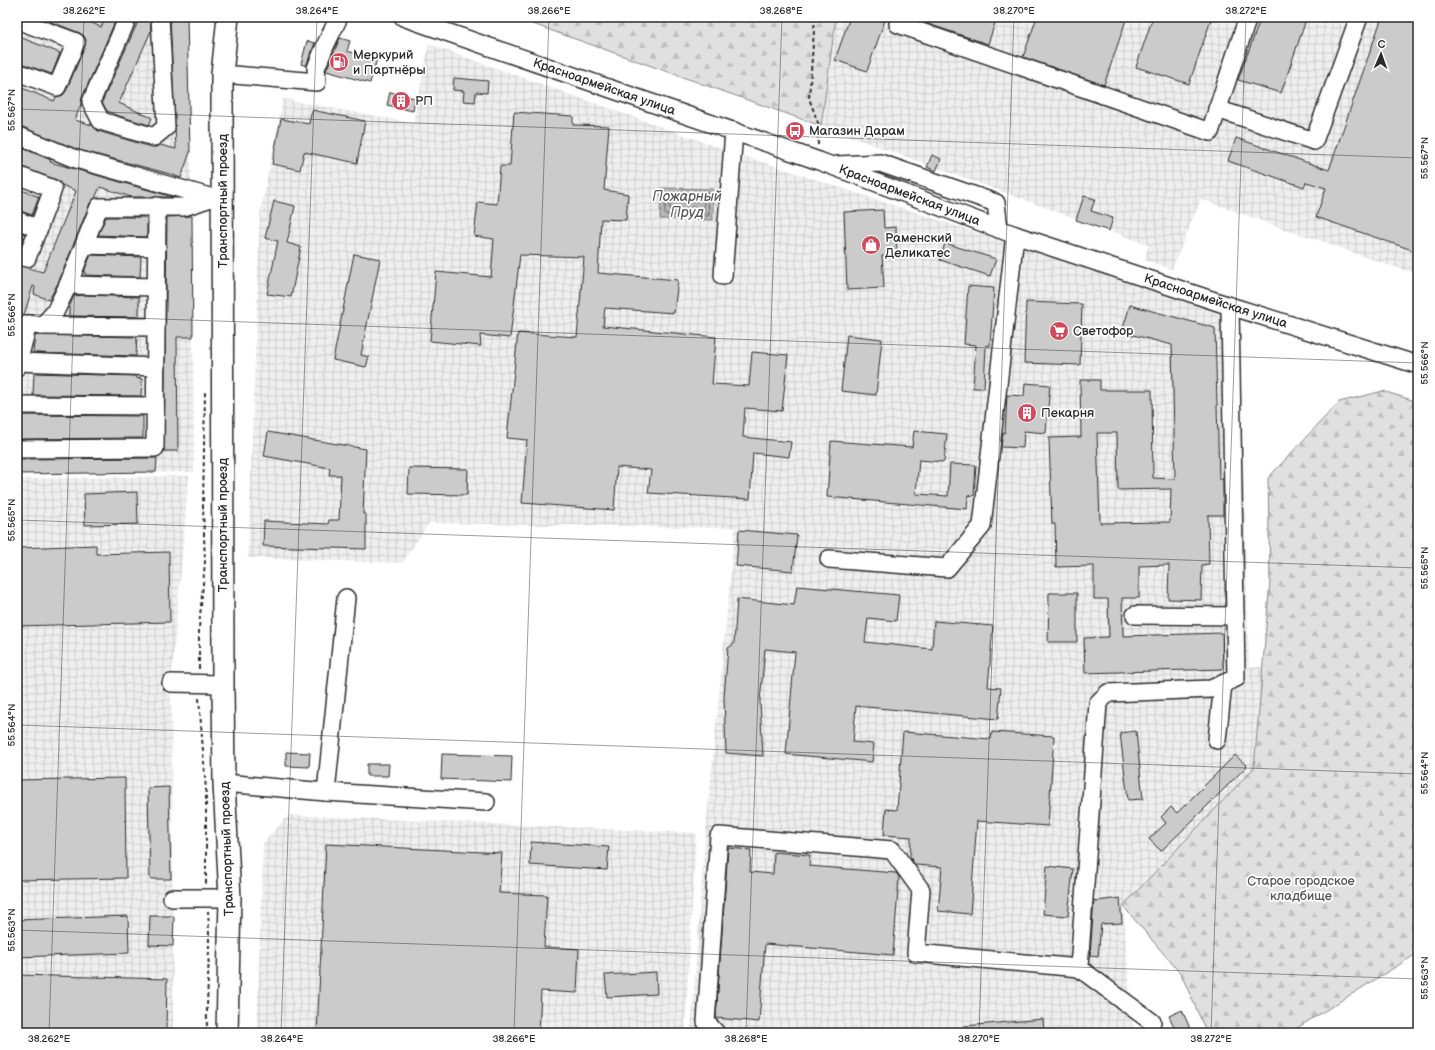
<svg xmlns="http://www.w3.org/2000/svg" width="1435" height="1050" font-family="'Balsamiq Sans',sans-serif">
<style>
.industrial{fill:url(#industrial-grid)}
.forest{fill:url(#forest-firs);stroke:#868686}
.water{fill:url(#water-ripples);stroke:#7e7e7e}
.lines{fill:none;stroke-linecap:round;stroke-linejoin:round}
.shore{stroke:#636363;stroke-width:1}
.building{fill:#cbcbcb;stroke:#2b2b2b;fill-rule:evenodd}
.minor-casing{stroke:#2b2b2b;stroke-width:20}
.major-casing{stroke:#2b2b2b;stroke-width:24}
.path{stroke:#2b2b2b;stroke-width:2;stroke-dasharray:4 3;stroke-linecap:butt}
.minor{stroke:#fff;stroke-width:17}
.major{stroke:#fff;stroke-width:21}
.ticks{fill:none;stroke:#2b2b2b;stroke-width:1;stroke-opacity:0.45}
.labels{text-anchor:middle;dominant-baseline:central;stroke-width:3.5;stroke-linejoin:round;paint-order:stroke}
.poi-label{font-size:13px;fill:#2b2b2b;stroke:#fff;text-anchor:start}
.street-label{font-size:13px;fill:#2b2b2b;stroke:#fff}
.park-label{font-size:13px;fill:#585858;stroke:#fff}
.water-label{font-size:14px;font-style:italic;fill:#5c5c5c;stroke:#fff}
.neatline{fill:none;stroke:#2b2b2b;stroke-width:1.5}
.ticks-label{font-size:10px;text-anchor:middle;fill:#2b2b2b}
</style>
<defs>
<pattern id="industrial-grid" width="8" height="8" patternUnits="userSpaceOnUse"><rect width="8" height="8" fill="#efefef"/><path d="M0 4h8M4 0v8" fill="none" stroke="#cdcdcd"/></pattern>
<pattern id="forest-firs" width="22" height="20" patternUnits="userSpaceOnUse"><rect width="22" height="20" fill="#e0e0e0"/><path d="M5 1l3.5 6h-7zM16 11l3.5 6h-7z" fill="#c0c0c0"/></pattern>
<pattern id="water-ripples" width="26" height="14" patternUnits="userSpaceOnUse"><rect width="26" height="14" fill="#b6b6b6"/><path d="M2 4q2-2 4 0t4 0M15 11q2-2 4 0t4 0" fill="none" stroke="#949494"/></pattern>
</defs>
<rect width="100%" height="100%" fill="#fff"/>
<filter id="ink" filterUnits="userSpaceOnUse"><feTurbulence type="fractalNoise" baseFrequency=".025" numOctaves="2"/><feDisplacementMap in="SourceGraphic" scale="8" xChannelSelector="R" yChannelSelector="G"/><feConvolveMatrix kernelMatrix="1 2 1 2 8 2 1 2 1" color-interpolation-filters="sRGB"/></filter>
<g filter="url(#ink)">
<!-- industrial -->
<path class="industrial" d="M17,17h170l5,196 2,259 -177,2z
M836,17h582v257l-36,-11 -69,-25 -21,-6 -91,-33 -29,70 -28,-9 5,-15 -328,-119z
M429,44l303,108 507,167 10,347 54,6 -2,69 -170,163 -8,2 10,127h-442l13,-182 31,-323 -306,-5 -27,40 -154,-5 12,-344 23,-115 130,24z
M189,476l-18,207 2,350h-156v-554z
M288,815l408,18 -11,200h-428l6,-190z"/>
<!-- forest -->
<path class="forest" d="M513,17h323l-15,109z
M1383,391l35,11v551l-129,80h-82l-26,-59 -58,-68 131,-138 16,-187 -2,-103 71,-76z"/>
<!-- water -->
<path class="water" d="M661,188l52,1v31l-53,-1z"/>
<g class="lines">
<!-- shore -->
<path class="shore" d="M666,193h42l1,22 -2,1 -41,-1 -1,-2z
M671,198h32l1,2v9l-2,2 -31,-1 -1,-2z"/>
</g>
<!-- building -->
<path class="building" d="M38,17h40l23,10 5,-10h11l-35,81 -1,6 -6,16 17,5 6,6 53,16h5l4,-2 16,4 -6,-132h17l3,135 -9,26 -11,-4 -94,-25 -59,-24v-39l37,15 2,-4 7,-2 3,-4 19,-45 1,-6 -2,-4 -4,-3z
M140,17h10l1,14 -32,72 33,15 -3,7 -30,-9 -12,-5 -5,-9z
M850,17h36l-19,54 -32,-11z
M914,17h83l-9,27 -75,-25z
M1037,17h90l-23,68 -81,-28z
M1153,17h59l-23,67 -53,-17z
M1261,17h46l-26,76 -43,-13z
M1382,17h36v235l-102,-35 10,-29 -20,-6 -2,5 -76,-26 8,-23 93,32z
M17,36l43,17 -8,21 -35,-12z
M340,38l10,3 -3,10 30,8 -7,24 -44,-12z
M307,41l8,2 -9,23 -5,-2z
M454,78l34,3 -1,12 -11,-1 -1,10 -12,-1 1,-10 -11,-1z
M390,92l25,6 -2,13 -26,-6z
M312,110l53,11 -8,42 -53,-11 -4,18 -28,-6 9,-45 28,5z
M514,112l59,4v9l36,1 -5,64 24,4 -2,26 -25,-1 -3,54 80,7 -4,33 -69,-5 -2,18 113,11 -4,47 37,2 3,-34 36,3 -6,56 -37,-3 -2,29 48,5 -2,15 -36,-4 -3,46 -102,-6 3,-23 -34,-3 -3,43 -92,-7 5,-63 -20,-2 11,-105 59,4 7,-80 -64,-2 -10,83 -30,-3 1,11 -51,-5 6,-69 55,5 3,-38 -20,-3 4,-34 19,2 3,-38h10z
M17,146l34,14 -1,2 123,35h-42l-31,-10 -5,11 -5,5 -31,78 -10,19 -15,-6 1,-7 -2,-1 -9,29 -4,3 -3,9v-62l26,7 33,-81 -14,-6 -5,-5 -40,-15z
M932,155l9,4 -5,12 -9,-4z
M17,188l22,9 -7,18 -15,-5z
M1084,196l11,3 -4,12 22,7 -4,13 -33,-11z
M274,201l21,5 -8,37 14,4 -10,50 -24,-3 11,-53 -13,-3z
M883,210l1,18 12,-1 1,28 -15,1 2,32 -37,2 -3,-78z
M192,216l1,121h-16l1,114h-14l3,-234z
M106,217h41v20l-49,-2z
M17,231l8,3 -4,12 -4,-1z
M945,243l51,16 -6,17 -50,-16z
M354,254l26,5 -19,96 8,2 -3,10 -33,-7z
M91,255l50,2 -1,20 -55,-2v-6z
M968,286l26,2 -4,58 -4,-1 -2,43h-11l3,-43 -12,-1z
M84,295l55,2v20l-70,-1v-9l5,-11z
M1026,302l56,2 -2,61 -56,-2z
M1130,305l85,23 4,151h4v36h-15l1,49 -7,1 -1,35 -33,-1 1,-34 -30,1v32h-17l1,38 99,-3 1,36 -138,4 -1,-35 25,-1 -1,-38h-14v-33l-38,1 -1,-43h-3l-3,-86 32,-1 -1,-57h20v10h52l1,88 22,1 -3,-134 -50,-13zM1097,433h20l1,57 53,-1 -1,33 -70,1z
M35,335l102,2 -1,19 -103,-3z
M847,335l35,4 -6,56 -35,-4z
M34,373l102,3v2l6,1 -1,17 -108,-1z
M1025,383l25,2 -4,48 -22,-2 -1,17 -22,-1 2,-14h2l2,-38 17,1z
M17,415l123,1h3v22l-126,1z
M914,431l33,3 -3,28 -25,-2 -3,34 32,2 2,-32 26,1 -2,31 -6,-1 -1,14 -140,-12 4,-56 81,6z
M268,432l98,17 -3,65h3v35l-103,-3 1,-25 64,3 1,-4h10l2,-45h-12l1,-7 -66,-12z
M157,458l-1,14 -139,2v-15z
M409,468l59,1 -1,26 -59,-1z
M137,492l1,32 -53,1 -1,-31z
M739,530l58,5 -4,36 -57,-5z
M96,545v9l73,-2 1,70 -153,4v-78z
M797,586l102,9 -3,26 -28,-3 -3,24 67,7 2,-28 59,5 -5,61 13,1 -3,31 -142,-13 -3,36 21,2 -2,18 -86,-8 9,-102 -30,-3 -5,52 3,55 -37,-3 -2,-56 4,-49 6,-4 3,-45 57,6z
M1049,593h28v49h-29z
M1136,731l7,68 -15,1 -8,-67z
M903,732l88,7 1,-7 62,4 -6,90 -71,-5 -7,93 -32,-3 4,-44 -27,-2 -5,-8 1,-20 -27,-2 2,-26 11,1z
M286,752l24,1 -1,14 -23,-1z
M442,754l70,2 -1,26 -70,-3z
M1235,755l12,11 -59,59 -27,26 -12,-12 17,-16 -5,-6 10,-10 6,6z
M367,764h22l-1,12h-21z
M125,778l1,100 -109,2v-100z
M169,787l2,92h-21l-2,-91z
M531,842l78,5 -2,23 -77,-5z
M326,844l176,9 -3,40 48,2 -3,52 35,2 -2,44 -36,-2 -2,42h-222z
M728,848l23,2 -1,22 23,2 1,-22 36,3 -1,11 87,7 3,4 -6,78 -128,-11 -6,78 -43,-4z
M1047,866l26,3 -5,47 -25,-2z
M1120,898l2,25 -21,1 -3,33 -8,-1 4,-56 3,1z
M128,916l1,37 -112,4v-37z
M150,916h24l-1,30 -24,-1z
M656,972l1,22 -50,3 -2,-22z
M17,975l150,4 -1,54h-149z
M1182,1010l10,23h-15l-8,-17z
M1043,1019l1,14h-79l-1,-7z"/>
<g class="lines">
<!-- minor casing -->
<g class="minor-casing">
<g id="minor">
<path d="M128,17l-37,85 10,19 53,16 12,-10 -6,-110"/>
<path id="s1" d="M403,17l416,144 196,74 215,71 188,59"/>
<path d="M901,17l-3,7 312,108 38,-115"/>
<path d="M17,20l59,22 -19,45 -40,-15"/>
<path d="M222,74l95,8 -1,-14 9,-22 14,-29"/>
<path d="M1217,109l97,32 45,-124"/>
<path d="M17,135l56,23 140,40"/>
<path d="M837,165l43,-2 116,40 3,26"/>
<path d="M17,175l36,14 -26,69 -10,-3"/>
<path d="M17,220l22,9"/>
<path d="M84,245l73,2"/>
<path d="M723,276l11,-145"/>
<path d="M68,285l88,2"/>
<path d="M42,326l114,1"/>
<path d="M18,362l138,5"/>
<path d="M17,367l11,-43 14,2 13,-14 13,-27 31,-78h85l27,-9"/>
<path d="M17,405l138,1"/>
<path d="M17,449l138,-1 2,-242"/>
<path d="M829,559l118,9 35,-42 33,-291"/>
<path d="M1135,615l100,1"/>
<path d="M171,683l52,1"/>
<path d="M1217,740l6,-56"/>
<path d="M224,783l102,9 160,10"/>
<path d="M326,792l20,-194"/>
<path d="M172,898h58"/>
<path d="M1152,1022l-73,-54 19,-265 10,-10 103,-4 25,-11 -6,-372"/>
<path d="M716,1033l-10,-11 13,-186 173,14 29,40 -5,63 163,15"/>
</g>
</g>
<!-- major casing -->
<g class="major-casing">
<path id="major" d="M227,1033l3,-135 -6,-115 -1,-99 -1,-610 6,-57"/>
</g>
<!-- path -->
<path class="path" d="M815,17l-6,81 9,25v22
M199,669v-41l6,-66 -2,-55 2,-115
M199,698l7,92v95
M207,1033c-1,-41 4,-81 1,-122"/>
<!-- minor -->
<use href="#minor" class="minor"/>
<!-- major -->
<use href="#major" class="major"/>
</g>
</g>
<!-- ticks -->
<path class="ticks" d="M17,109l1401,49M17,314l1401,49M17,520l1401,48M17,725l1401,49M17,930l1401,49M49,1033l35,-1016M281,1033l36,-1016M514,1033l35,-1016M746,1033l36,-1016M979,1033l35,-1016M1211,1033l35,-1016"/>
<!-- icons -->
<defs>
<g id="fuel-disc" transform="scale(1)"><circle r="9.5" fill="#d1495b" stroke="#fff"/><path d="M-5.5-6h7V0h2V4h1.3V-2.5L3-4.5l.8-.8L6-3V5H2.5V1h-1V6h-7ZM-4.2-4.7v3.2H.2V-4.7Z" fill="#fff"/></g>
<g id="building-disc" transform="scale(1)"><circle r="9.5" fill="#d1495b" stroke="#fff"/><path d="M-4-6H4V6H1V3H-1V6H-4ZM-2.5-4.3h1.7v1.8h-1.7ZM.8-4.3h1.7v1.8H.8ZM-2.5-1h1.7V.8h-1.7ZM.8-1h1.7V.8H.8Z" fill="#fff"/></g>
<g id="bus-disc" transform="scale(1)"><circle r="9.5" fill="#d1495b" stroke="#fff"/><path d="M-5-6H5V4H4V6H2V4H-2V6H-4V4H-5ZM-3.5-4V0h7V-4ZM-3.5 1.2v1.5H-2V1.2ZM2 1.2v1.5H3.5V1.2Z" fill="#fff"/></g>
<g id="shop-disc" transform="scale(1)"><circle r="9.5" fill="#d1495b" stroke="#fff"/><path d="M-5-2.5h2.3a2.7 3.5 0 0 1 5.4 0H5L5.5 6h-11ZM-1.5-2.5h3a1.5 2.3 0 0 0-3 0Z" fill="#fff"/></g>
<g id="supermarket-disc" transform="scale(1)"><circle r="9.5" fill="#d1495b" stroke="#fff"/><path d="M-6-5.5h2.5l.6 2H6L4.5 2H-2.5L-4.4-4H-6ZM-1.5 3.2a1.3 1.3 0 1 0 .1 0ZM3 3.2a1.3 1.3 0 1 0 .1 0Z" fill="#fff"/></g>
</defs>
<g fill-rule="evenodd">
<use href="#fuel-disc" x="339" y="62"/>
<use href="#building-disc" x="401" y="101"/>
<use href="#bus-disc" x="795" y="131"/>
<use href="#shop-disc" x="871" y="245"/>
<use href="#supermarket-disc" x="1059" y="331"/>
<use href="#building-disc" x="1027" y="413"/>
</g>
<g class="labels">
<!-- poi labels -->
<g class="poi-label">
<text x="353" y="55">Меркурий<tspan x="353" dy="15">и Партнёры</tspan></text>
<text x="415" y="101">РП</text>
<text x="809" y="131">Магазин Дарам</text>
<text x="885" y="238">Раменский<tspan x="885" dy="15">Деликатес</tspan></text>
<text x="1073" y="331">Светофор</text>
<text x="1041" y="413">Пекарня</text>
</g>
<!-- street labels -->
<g class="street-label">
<text stroke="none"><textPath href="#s1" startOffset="213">Красноармейская улица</textPath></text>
<text stroke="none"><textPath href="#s1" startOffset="537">Красноармейская улица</textPath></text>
<text transform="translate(223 201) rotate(-90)">Транспортный проезд</text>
<text stroke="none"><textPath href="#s1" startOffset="861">Красноармейская улица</textPath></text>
<text transform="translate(223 525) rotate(-90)">Транспортный проезд</text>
<text transform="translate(227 849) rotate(-92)">Транспортный проезд</text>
</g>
<!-- park labels -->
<g class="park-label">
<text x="1301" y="881">Старое городское<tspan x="1301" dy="15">кладбище</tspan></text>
</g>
<!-- water labels -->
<g class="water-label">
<text x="687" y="196">Пожарный<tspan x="687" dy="16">Пруд</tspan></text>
</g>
</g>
<!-- margin -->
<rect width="1435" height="1050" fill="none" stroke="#fff" stroke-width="44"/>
<!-- north arrow -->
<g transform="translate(1381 54) rotate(2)" stroke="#ffffff" stroke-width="3" paint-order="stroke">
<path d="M0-3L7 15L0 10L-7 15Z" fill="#2b2b2b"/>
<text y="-6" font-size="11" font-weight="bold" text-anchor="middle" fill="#2b2b2b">С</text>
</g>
<rect x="22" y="22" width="1391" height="1006" class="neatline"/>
<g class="ticks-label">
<text x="84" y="14">38.262°E</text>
<text x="317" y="14">38.264°E</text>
<text x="549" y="14">38.266°E</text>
<text x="781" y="14">38.268°E</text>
<text x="1014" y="14">38.270°E</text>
<text x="1246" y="14">38.272°E</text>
<text transform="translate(11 110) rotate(-90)" y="4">55.567°N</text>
<text transform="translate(1424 158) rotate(-90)" y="4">55.567°N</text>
<text transform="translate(11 315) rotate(-90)" y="4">55.566°N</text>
<text transform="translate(1424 363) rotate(-90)" y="4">55.566°N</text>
<text transform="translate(11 520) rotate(-90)" y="4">55.565°N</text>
<text transform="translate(1424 568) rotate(-90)" y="4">55.565°N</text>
<text transform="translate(11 725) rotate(-90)" y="4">55.564°N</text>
<text transform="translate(1424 773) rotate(-90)" y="4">55.564°N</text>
<text transform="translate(11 930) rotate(-90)" y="4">55.563°N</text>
<text transform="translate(1424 978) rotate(-90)" y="4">55.563°N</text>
<text x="49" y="1042">38.262°E</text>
<text x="282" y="1042">38.264°E</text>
<text x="514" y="1042">38.266°E</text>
<text x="746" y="1042">38.268°E</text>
<text x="979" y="1042">38.270°E</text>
<text x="1211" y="1042">38.272°E</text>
</g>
</svg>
